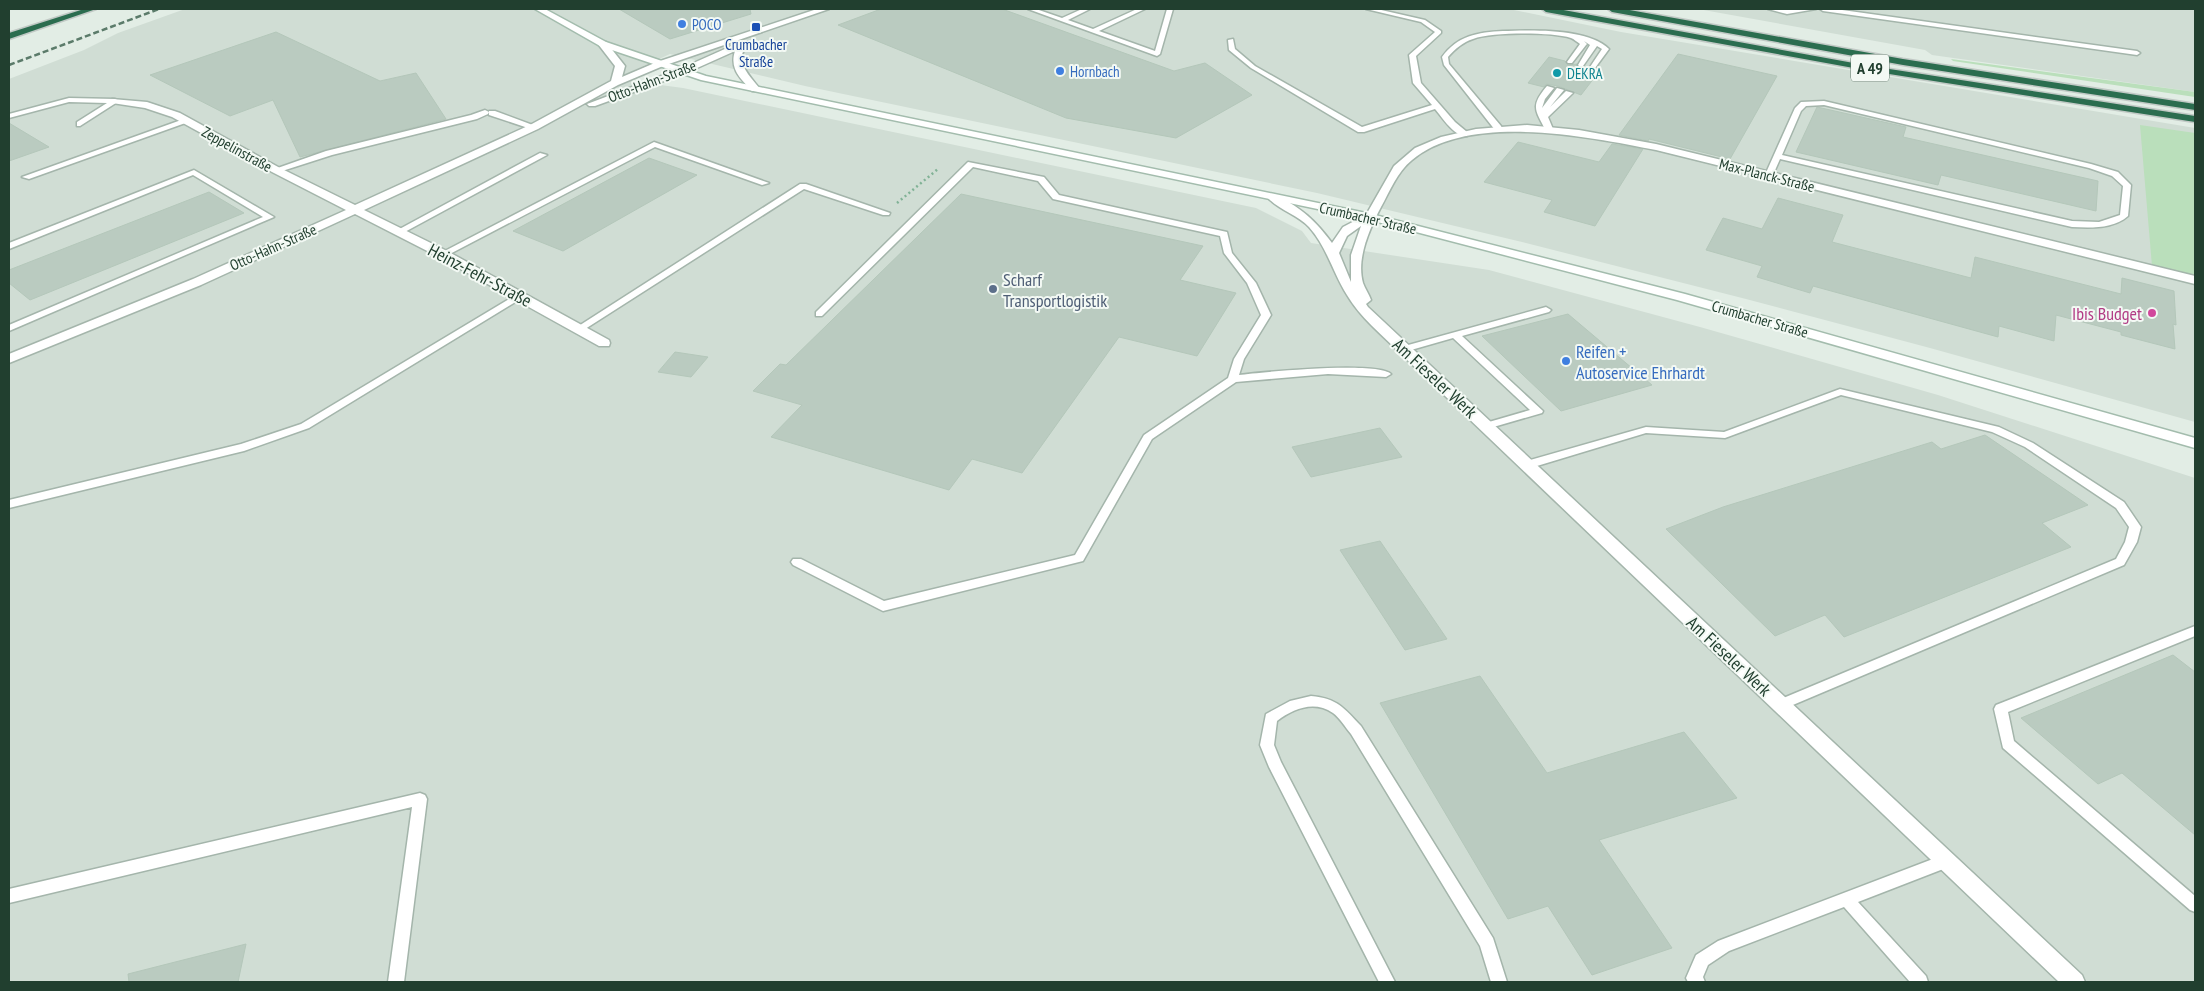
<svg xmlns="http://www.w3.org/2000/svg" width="2204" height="991" font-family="'PT Sans Narrow',sans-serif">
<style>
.built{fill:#d0ddd4}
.green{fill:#badfbb}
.building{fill:#bacbc0;stroke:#b4c7ba}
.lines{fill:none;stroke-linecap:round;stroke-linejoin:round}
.lane-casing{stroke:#a4b5ab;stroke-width:3}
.street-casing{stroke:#a4b5ab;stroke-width:3}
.secondary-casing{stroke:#a3bcad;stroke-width:3}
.highway-casing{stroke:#c1c9c5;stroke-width:3}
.path{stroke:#81b296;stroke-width:2.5;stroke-dasharray:2 3;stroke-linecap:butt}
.lane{fill:#fff;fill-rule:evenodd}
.street{fill:#fff;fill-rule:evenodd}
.secondary{fill:#fff;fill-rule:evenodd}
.highway{fill:#2b6d4f;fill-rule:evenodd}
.rail{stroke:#5b7b6a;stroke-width:2.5;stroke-dasharray:6 3;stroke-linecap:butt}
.shop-dot{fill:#3f7fe0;stroke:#f3f9f4;stroke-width:2}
.transit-dot{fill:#1a4fb4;stroke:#f3f9f4;stroke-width:2}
.culture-dot{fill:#0f9aa8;stroke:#f3f9f4;stroke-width:2}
.service-dot{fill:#5c6f8a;stroke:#f3f9f4;stroke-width:2}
.hotel-dot{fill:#d1479c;stroke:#f3f9f4;stroke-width:2}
.labels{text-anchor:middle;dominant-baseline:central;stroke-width:4;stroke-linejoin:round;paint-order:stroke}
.far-shop-label{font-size:15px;fill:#366cbe;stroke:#f3f9f4;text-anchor:start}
.far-transit-label{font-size:15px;fill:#164399;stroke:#f3f9f4}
.far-culture-label{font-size:15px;fill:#0d838f;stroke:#f3f9f4;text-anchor:start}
.far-street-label{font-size:15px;fill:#213f2f;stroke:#f3f9f4}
.shield{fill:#f3f9f4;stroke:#60776a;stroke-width:1}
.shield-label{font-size:16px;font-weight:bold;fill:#213f2f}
.street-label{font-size:18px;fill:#213f2f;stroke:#f3f9f4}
.service-label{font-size:18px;fill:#4e5e75;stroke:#f3f9f4;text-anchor:start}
.hotel-label{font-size:18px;fill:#b23c85;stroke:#f3f9f4;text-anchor:end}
.shop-label{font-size:18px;fill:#366cbe;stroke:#f3f9f4;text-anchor:start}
</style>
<rect width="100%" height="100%" fill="#e2ede5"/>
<!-- built -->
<path class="built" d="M185,9h1324l112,23 574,96v294l-265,-74 -184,-49 -224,-57 -205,-49 -512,-107 -135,-32 -55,25 68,9 573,120 46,23 9,12 178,27 211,57 238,68 257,83v504h-2186v-903l75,-29 34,-17z
M1698,9h497v83l-263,-37 -7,-5z"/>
<!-- green -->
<path class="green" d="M1951,59l244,33v5l-242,-36z
M2140,125l55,8v143l-43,-10z"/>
<!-- building -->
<path class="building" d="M619,9h131l1,5 -81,25z
M881,9h121l172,62 31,-8 47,32 -76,43 -110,-20 -228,-93z
M276,32l104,49 36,-8 30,46 -146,38 -27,-57 -43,16 -80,-41z
M1678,54l99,22 -47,83 -81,-20 -1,2 -29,-6z
M1549,57l16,4 3,4 9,-1 2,4 6,-2 7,5 9,-2 -20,26 -23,-9 -12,-2 -2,3 -16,-4z
M1817,107l89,20 -3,10 195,44 -2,30 -155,-36 -3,10 -142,-33z
M9,123l40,24 -40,14z
M1518,142l81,20 13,-18 31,5 -48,77 -51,-14 8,-12 -68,-18z
M649,158l48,17 -134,76 -50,-20z
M209,192l35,21 -214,87 -21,-17v-13z
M961,194l242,52 -23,34 56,13 -39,63 -78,-19 -97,136 -50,-14 -23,31 -178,-53 31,-32 -49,-14 27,-27 6,1z
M1778,198l65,17 -11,27 139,36 4,-21 146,37 1,-16 52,13 2,34 -3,-1 2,25 -54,-14v-3l-65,-17 -2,26 -55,-15 -1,11 -185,-51 -3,7 -53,-16 5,-11 -56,-16 17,-32 39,11z
M1568,314l84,71 -91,26 -79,-75z
M675,352l33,5 -17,20 -33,-5z
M1380,428l22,29 -91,20 -19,-30z
M1985,435l103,70 -46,18 29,24 -227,90 -19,-22 -50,21 -109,-107 57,-22 209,-65 9,7z
M1380,541l67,98 -42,11 -65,-100z
M2173,655l22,17v163l-73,-62 -24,11 -77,-66z
M1480,676l67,97 137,-41 53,66 -138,42 73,108 -80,27 -44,-69 -40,13 -128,-216z
M246,944l-8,38h-109l-1,-8z"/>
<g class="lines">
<!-- lane casing -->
<g class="lane-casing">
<path id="lane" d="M1028,9h8l26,9 20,-9h8l-22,11 25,9 44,-20h8l-46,22 56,20 12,-42h6l-13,45 -3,2z
M1366,9h11l48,11 16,11v2l-25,23 5,27 34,39 12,10v4c-13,1 -24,-18 -32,-27l-71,23h-6l-107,-64 -22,-18 -1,-10 5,-1 2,10 20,17 107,61 70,-22 -19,-22 -4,-28 26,-23 -14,-10z
M1768,9h48l-29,5z
M1820,9h15l302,42 3,2 -3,2 -314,-44z
M1503,31c29,-1 85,-3 106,18l-14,19 -2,1 -3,-2 12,-18 -5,-3 -14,20h-4l-1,-1 12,-20 -6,-4 3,3 -1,1 -14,18h-4l-1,-1 13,-18c-3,-2 -6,-5 -9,-6 -21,-6 -78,-6 -98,1 -10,3 -18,10 -25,18l1,7 52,62 1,2 -4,2h-3l-51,-65 -2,-8c15,-21 36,-25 61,-26z
M1547,86l7,2 -9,11 -3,9 15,-20 7,2 -14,17 16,-16 7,2 -25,24 5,12 -4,2h-3c-11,-21 -16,-25 1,-45z
M69,98l46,1 4,2 -39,25h-3v-4l30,-19 -38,-1 -60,16v-4z
M1824,101l267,63 27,8 13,13 -3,31c-14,13 -38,12 -56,11l-292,-68 -8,18h-6l-1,-2 30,-67 6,-6zM1824,105l265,63 23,8 11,10 -3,29 -21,7 -27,-1 -290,-66 19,-44 5,-5z
M485,110l4,2 -1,2 -11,5 -145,36 -53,17 -7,-2 54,-19 145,-36z
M489,111h6l43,16 -7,2 -42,-14z
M184,119l7,2 -162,58 -7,-2z
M654,142l115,41 -7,2 -107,-38 -209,109 -3,1 -4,-3z
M540,153l7,2 -146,79 -3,1 -4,-3z
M968,162l76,15 15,18 168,37 5,21 24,30 15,32 -27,44 -5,16c24,-3 138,-14 152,-1l-5,3 -58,-3 -92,8 -84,57 -69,122 -200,50 -4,-2 -86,-44 -2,-3 2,-3h8l83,42 191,-46 69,-120 84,-57 6,-19 27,-44 -14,-32 -23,-30 -4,-17 -167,-37 -15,-18 -65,-14 -151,149h-6v-4z
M194,170l80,47 -265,114v-6l254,-108 -70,-42 -184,74v-6z
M800,184h6l84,29 -1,2h-6l-79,-26 -222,142 -3,1 -5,-3z
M519,293l5,3 -2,2 -213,130 -65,23 -235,57v-8l232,-56 60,-20z
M1546,307l5,3 -2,2 -87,24 81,75 -1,2 -52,15 -4,1 -5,-3 1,-2 48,-14 -77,-72 -49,14 -5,-3 2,-2z
M1840,389l159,38 34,16 91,59 17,25 -4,15 -13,23 -343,145 -5,-1 -2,-4 2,-4 340,-142 9,-17 4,-15 -13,-19 -91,-61 -33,-15 -151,-37 -116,43 -79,-5 -119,36 -5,-4 1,-3 123,-35 78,5z
M2195,626v10l-187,76 6,29 181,155v16l-5,-2 -187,-162 -9,-39 2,-4z
M1311,696c26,2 33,12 50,30l132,212 14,44h-16l-11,-36 -129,-212c-6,-7 -11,-16 -18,-21 -19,-13 -40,-4 -56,8l-3,24 7,17 114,220h-16l-110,-215 -9,-22 6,-31 24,-13z
M420,793l5,2 2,4 -23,183h-16l24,-175 -403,96v-14z
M1946,854l5,2 2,5 -2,5 -93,36 68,74 2,6h-18l-66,-75 -115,44 -21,14 -5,12 2,5h-17l-2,-4 10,-23 22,-14z"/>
</g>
<!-- street casing -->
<g class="street-casing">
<path id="street" d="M817,9h12l-166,57 -45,19 -80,44 -174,81 83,41 162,89 1,3 -1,3h-10l-160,-89 -84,-43 -154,71 -192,78v-9l184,-75 153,-69 -74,-38 -100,-55 -27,-9 -33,-5v-4l35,3 33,11 100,55 75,37 175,-80 81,-44 4,-15 -17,-22 2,-2h6l19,24 -3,11 35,-15z
M745,40l5,3c-19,16 -1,32 10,46l-2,2h-6c-11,-12 -23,-22 -17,-40l-49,22 -91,33h-6l-2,-2 93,-35z
M1527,125l52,5 77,14 539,132v8l-539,-134c-66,-13 -187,-38 -244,10 -15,12 -22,31 -31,47 -11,21 -25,51 -18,76 2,6 6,11 8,17l-5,4 2,3 714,668 3,7h-26l-660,-630c-18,-18 -39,-35 -52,-57 -14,-22 -20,-48 -38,-68 -11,-12 -30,-17 -41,-29l6,-3 4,1c24,13 37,24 54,47l11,-16 23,-12 28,-49 21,-18 26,-11 35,-8zM1361,226l-10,29v27l-12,-29 8,-17z"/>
</g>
<!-- secondary casing -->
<g class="secondary-casing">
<path id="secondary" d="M535,9h10l61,33 100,34 665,138 314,80 510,144v10l-518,-148 -307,-80 -669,-140 -101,-34z"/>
</g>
<!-- highway casing -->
<g class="highway-casing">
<path id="highway" d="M84,9h12l-87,30v-6z
M1542,9h16l312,57 325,50v6l-325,-51 -324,-59z
M1608,9h16l279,50 292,45v6l-292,-45 -291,-53z"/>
</g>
<!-- path -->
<path class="path" d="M897,203l41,-34"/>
<!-- lane -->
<use href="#lane" class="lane"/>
<!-- street -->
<use href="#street" class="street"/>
<!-- secondary -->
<use href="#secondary" class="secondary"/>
<!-- highway -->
<use href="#highway" class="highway"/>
<!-- rail -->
<path class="rail" d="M9,65l150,-56"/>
</g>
<!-- markers -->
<g class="shop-dot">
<circle cx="682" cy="24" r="5"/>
<circle cx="1060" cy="71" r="5"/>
<circle cx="1566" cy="361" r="5"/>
</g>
<rect class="transit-dot" x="751" y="22" width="10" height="10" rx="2.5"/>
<circle class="culture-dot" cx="1557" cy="73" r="5"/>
<circle class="service-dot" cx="993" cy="289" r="5"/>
<circle class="hotel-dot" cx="2152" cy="313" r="5"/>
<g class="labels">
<!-- far-shop labels -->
<g class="far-shop-label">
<text x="692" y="24">POCO</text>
<text x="1070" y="71">Hornbach</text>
</g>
<!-- far-transit labels -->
<g class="far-transit-label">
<text x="756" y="44">Crumbacher<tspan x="756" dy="17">Straße</tspan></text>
</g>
<!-- far-culture labels -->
<g class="far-culture-label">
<text x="1567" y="73">DEKRA</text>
</g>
<!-- far-street labels -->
<g class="far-street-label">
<text transform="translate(652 81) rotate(-21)">Otto-Hahn-Straße</text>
<text transform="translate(237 149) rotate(29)">Zeppelinstraße</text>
<text transform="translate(1767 175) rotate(14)">Max-Planck-Straße</text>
<text transform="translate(1368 218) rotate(13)">Crumbacher Straße</text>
<text transform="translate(273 247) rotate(-24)">Otto-Hahn-Straße</text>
<text transform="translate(1760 319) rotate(16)">Crumbacher Straße</text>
</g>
<!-- shield labels -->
<rect class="shield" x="1851" y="54.5" width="38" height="27" rx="4"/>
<g class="shield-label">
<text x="1870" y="68">A 49</text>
</g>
<!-- street labels -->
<g class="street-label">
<text transform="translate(480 275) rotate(28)">Heinz-Fehr-Straße</text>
<text transform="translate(1435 378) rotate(43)">Am Fieseler Werk</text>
<text transform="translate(1729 656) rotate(43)">Am Fieseler Werk</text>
</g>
<!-- service labels -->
<g class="service-label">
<text x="1003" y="279">Scharf<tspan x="1003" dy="21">Transportlogistik</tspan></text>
</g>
<!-- hotel labels -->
<g class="hotel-label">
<text x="2142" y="313">Ibis Budget</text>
</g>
<!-- shop labels -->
<g class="shop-label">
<text x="1576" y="351">Reifen +<tspan x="1576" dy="21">Autoservice Ehrhardt</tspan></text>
</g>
</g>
<!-- border -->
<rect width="2204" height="991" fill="none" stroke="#213f2f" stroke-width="20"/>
</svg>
